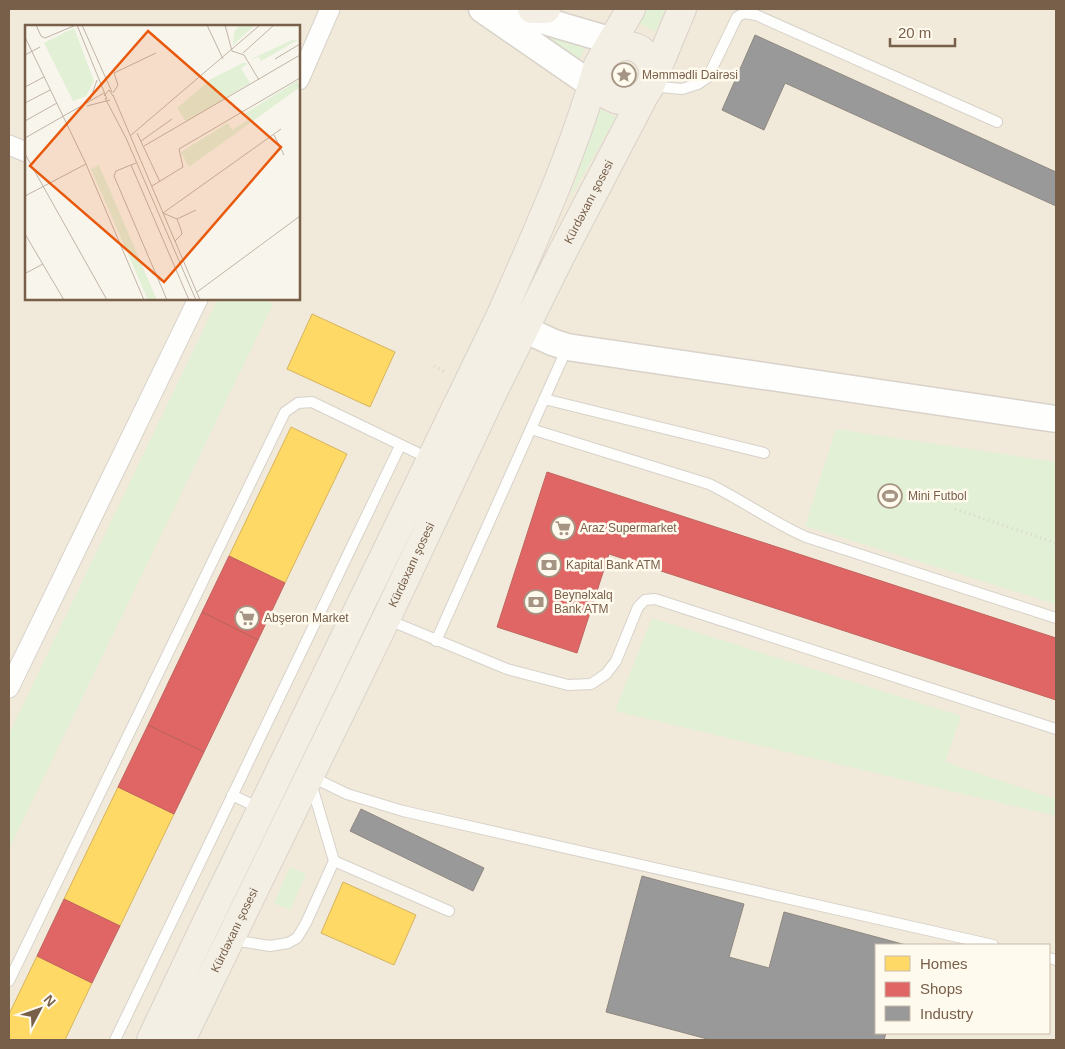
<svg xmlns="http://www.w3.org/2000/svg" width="1065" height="1049" font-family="Arial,sans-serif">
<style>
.residential{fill:#f1e9d9;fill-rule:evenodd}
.green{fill:#e2f0d6}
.homes{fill:#ffd966;stroke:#d6b45e}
.shops{fill:#e06666;stroke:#c1645e}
.industry{fill:#999;stroke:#8f8881}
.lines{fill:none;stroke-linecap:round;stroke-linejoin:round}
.lane-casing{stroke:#d7d2ca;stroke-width:12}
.street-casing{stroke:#d7d2ca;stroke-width:21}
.secondary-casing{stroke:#d8d2ca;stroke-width:29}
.primary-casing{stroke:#dad2c9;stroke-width:30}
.path{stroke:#dbd5ce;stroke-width:3;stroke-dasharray:1 4;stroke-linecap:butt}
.lane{stroke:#fefefc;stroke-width:10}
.street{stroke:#fefefc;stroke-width:19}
.secondary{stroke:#fefefc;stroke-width:26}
.primary{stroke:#f3efe5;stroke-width:28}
.labels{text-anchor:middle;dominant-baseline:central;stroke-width:5;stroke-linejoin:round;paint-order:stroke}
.poi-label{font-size:12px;fill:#785f4a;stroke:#fffaee;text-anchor:start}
.street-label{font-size:12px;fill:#785f4a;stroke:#fffaee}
.inset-road{fill:none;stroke:#c1b4a6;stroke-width:1}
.view{fill:#e8590c;fill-opacity:0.15;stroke:#e8590c;stroke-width:2.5}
.inset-edge{fill:none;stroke:#785f4a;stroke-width:2.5}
</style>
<rect width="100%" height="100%" fill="#f8f5ec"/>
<!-- residential -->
<path class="residential" d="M9,9h1047v1031h-1047zM26,26h273v273h-273zM876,945h173v88h-173z"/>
<!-- green -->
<path class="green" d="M648,9h17l-9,23 -18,-9z
M522,24l65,21 -10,18z
M611 75a13 13 0 1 1 26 0a13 13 0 1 1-26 0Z
M599,109l17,8 -47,83z
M218,299h44l11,5 -264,545v-115z
M836,429l220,33v142l-251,-78z
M652,618l309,98 -16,46 111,37v17l-441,-105z
M290,867l16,7 -16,36 -16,-7z"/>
<!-- homes -->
<path class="homes" d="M312,314l83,38 -25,55 -83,-38z
M291,427l56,27 -62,129 -56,-27z
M118,787l56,27 -54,112 -56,-27z
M343,882l73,33 -22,50 -73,-32z
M37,956l55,27 -27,57h-56v-26z"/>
<!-- shops -->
<path class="shops" d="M547,472l509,166v62l-447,-146 -32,99 -80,-26z
M229,556l56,27 -27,57 -56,-28z
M202,612l56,28 -54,112 -56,-27z
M148,725l56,27 -30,62 -56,-27z
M64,899l56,27 -28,57 -55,-27z"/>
<!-- industry -->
<path class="industry" d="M755,35l301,137v34l-271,-123 -21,47 -42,-20z
M361,809l123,59 -11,23 -123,-60z
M642,876l102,28 -15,53 40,11 15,-56 122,33h-30v88h10l-2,7h-173l-105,-28z"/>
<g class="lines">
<!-- lane casing -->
<g class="lane-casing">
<path id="lane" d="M650,86l32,3 16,-5 10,-7 29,-60 7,-4 12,2 241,107
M544,399l220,54
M531,429l178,55c33,16 63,38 97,53l250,81
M386,619l121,50 61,16 23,-1 15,-10 10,-13 22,-54 7,-7 10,-1 401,130
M436,641l131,-293
M310,776l37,18 56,17 590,134
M232,795l29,14
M334,861l115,50
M232,940l38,6 18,-3 9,-5 9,-15 28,-62 -23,-78
M1049,958l7,2
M9,981l276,-569 13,-9 14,-1 118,57
M115,1040l285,-594"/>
</g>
<!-- street casing -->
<g class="street-casing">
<path id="street" d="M299,80l31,-71
M9,145l17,7
M9,688l189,-389"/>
</g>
<!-- secondary casing -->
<g class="secondary-casing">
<path id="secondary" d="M482,9l126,87
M514,12l119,35
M524,329l28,13 15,5 489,72"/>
</g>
<!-- primary casing -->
<g class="primary-casing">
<g id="primary">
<path d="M532,9h14"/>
<path d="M602,58c13,-14 34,-18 46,0 4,6 6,15 4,22 -10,39 -71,19 -50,-22l29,-49"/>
<path d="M653,79l29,-70"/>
<path d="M151,1040l53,-112 296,-611c36,-82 74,-165 98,-252"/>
<path id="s1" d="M181,1040l205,-421 105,-223 70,-141 85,-163"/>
</g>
</g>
<!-- path -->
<path class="path" d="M434,366l13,7
M955,509l101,34"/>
<!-- lane -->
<use href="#lane" class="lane"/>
<!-- street -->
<use href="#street" class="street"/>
<!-- secondary -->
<use href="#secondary" class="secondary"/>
<!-- primary -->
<use href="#primary" class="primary"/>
</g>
<!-- icons -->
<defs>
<g id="sight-ring" transform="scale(1.25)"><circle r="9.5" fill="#fffaee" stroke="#a59483" stroke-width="1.5"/><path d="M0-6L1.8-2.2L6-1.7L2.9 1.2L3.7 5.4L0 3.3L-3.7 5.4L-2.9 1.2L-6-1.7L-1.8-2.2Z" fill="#a59483"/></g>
<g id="stadium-ring" transform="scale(1.25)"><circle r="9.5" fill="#fffaee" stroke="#a59483" stroke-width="1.5"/><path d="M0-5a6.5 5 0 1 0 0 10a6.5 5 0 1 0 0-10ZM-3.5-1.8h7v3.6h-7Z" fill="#a59483"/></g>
<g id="supermarket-ring" transform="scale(1.25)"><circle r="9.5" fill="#fffaee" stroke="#a59483" stroke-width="1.5"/><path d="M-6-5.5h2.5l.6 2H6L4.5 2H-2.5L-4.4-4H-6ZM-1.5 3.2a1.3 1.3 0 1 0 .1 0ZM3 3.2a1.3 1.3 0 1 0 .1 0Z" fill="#a59483"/></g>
<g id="bank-ring" transform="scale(1.25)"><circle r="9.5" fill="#fffaee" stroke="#a59483" stroke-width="1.5"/><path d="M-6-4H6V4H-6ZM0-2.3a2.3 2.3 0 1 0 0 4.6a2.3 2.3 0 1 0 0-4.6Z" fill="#a59483"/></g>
</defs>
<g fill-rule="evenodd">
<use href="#sight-ring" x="624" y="75"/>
<use href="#stadium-ring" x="890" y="496"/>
<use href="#supermarket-ring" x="563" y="528"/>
<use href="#bank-ring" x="549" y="565"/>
<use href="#bank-ring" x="536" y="602"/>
<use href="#supermarket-ring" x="247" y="618"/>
</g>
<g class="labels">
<!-- poi labels -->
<g class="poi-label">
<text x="642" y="75">Məmmədli Dairəsi</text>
<text x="908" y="496">Mini Futbol</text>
<text x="580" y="528">Araz Supermarket</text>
<text x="566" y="565">Kapital Bank ATM</text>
<text x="554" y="595">Beynəlxalq<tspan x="554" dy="14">Bank ATM</tspan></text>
<text x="264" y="618">Abşeron Market</text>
</g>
<!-- street labels -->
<g class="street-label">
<text stroke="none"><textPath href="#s1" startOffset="932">Kürdəxanı şosesi</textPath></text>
<text stroke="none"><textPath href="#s1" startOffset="528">Kürdəxanı şosesi</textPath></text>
<text stroke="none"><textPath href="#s1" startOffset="122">Kürdəxanı şosesi</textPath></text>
</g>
</g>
<!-- overview -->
<g transform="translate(25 25)">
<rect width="275" height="275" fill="#f8f5ec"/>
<path d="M215,0h15l-22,20 1,-13zM49,3l20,53 -8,15 -13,5 -29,-58zM267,15h6l-37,21 -2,-4 -10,3zM220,37l2,2 -6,4 9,15 -64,39 -9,-14 34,-29zM272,56l3,6 -111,80 -8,-15 47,-29 4,7 16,-10 -4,-6zM74,140l58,135h-9l-57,-131z" fill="#e2f0d6"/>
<path class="inset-road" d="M11,0l5,11 4,2 31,-13M52,0l30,74M57,0l30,67M182,0l16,34M200,0l7,26 12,4 15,25M0,12l61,127 58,136M218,28l31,-28M0,30l15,-8M250,34l25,-15M0,62l19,-10M88,68l5,-8 -4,-12 42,-20M88,70l87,205M79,71l5,-6 4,6M80,73l21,40 70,162M65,75l7,-20M0,78l25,-13M62,81l23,-6M0,96l32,-18M112,108l23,49M249,110l10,20M105,111l130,-111M0,113l79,-45M116,116l31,-22M119,121l156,-91M0,129l82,146M111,138l-20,8 -2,5 53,124M106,140l58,135M127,161l31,-19 -4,-18 121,-71M0,171l61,-32M138,188l118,-84M138,188l14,6 4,11 1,4 -7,7M152,194l19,-9M0,209l39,66M1,248l17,-9M172,267l103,-76"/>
<path class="view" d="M123,6l133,116 -117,135 -134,-116z"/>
<rect width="275" height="275" class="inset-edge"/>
</g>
<!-- border -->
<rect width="1065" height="1049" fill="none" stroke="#785f4a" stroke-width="20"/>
<!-- legend -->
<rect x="875" y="944" width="175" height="90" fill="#fffaee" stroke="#c9bcac"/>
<rect x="885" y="956" width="25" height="15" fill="#ffd966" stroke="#c9bcac"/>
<text x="920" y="969" font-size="15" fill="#785f4a">Homes</text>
<rect x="885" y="982" width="25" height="15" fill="#e06666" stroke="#c9bcac"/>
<text x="920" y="994" font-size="15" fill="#785f4a">Shops</text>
<rect x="885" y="1006" width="25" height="15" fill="#999999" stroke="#c9bcac"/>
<text x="920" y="1019" font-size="15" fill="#785f4a">Industry</text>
<!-- north arrow -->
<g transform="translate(40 1009) rotate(49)" stroke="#fffaee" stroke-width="4" paint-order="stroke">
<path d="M0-4L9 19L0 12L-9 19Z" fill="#785f4a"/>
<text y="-8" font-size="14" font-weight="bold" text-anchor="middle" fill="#785f4a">N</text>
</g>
<!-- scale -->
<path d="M890 38v8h65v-8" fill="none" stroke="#785f4a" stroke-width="2.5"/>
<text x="898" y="38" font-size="15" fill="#785f4a" stroke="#fffaee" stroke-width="4" paint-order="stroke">20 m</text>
</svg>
